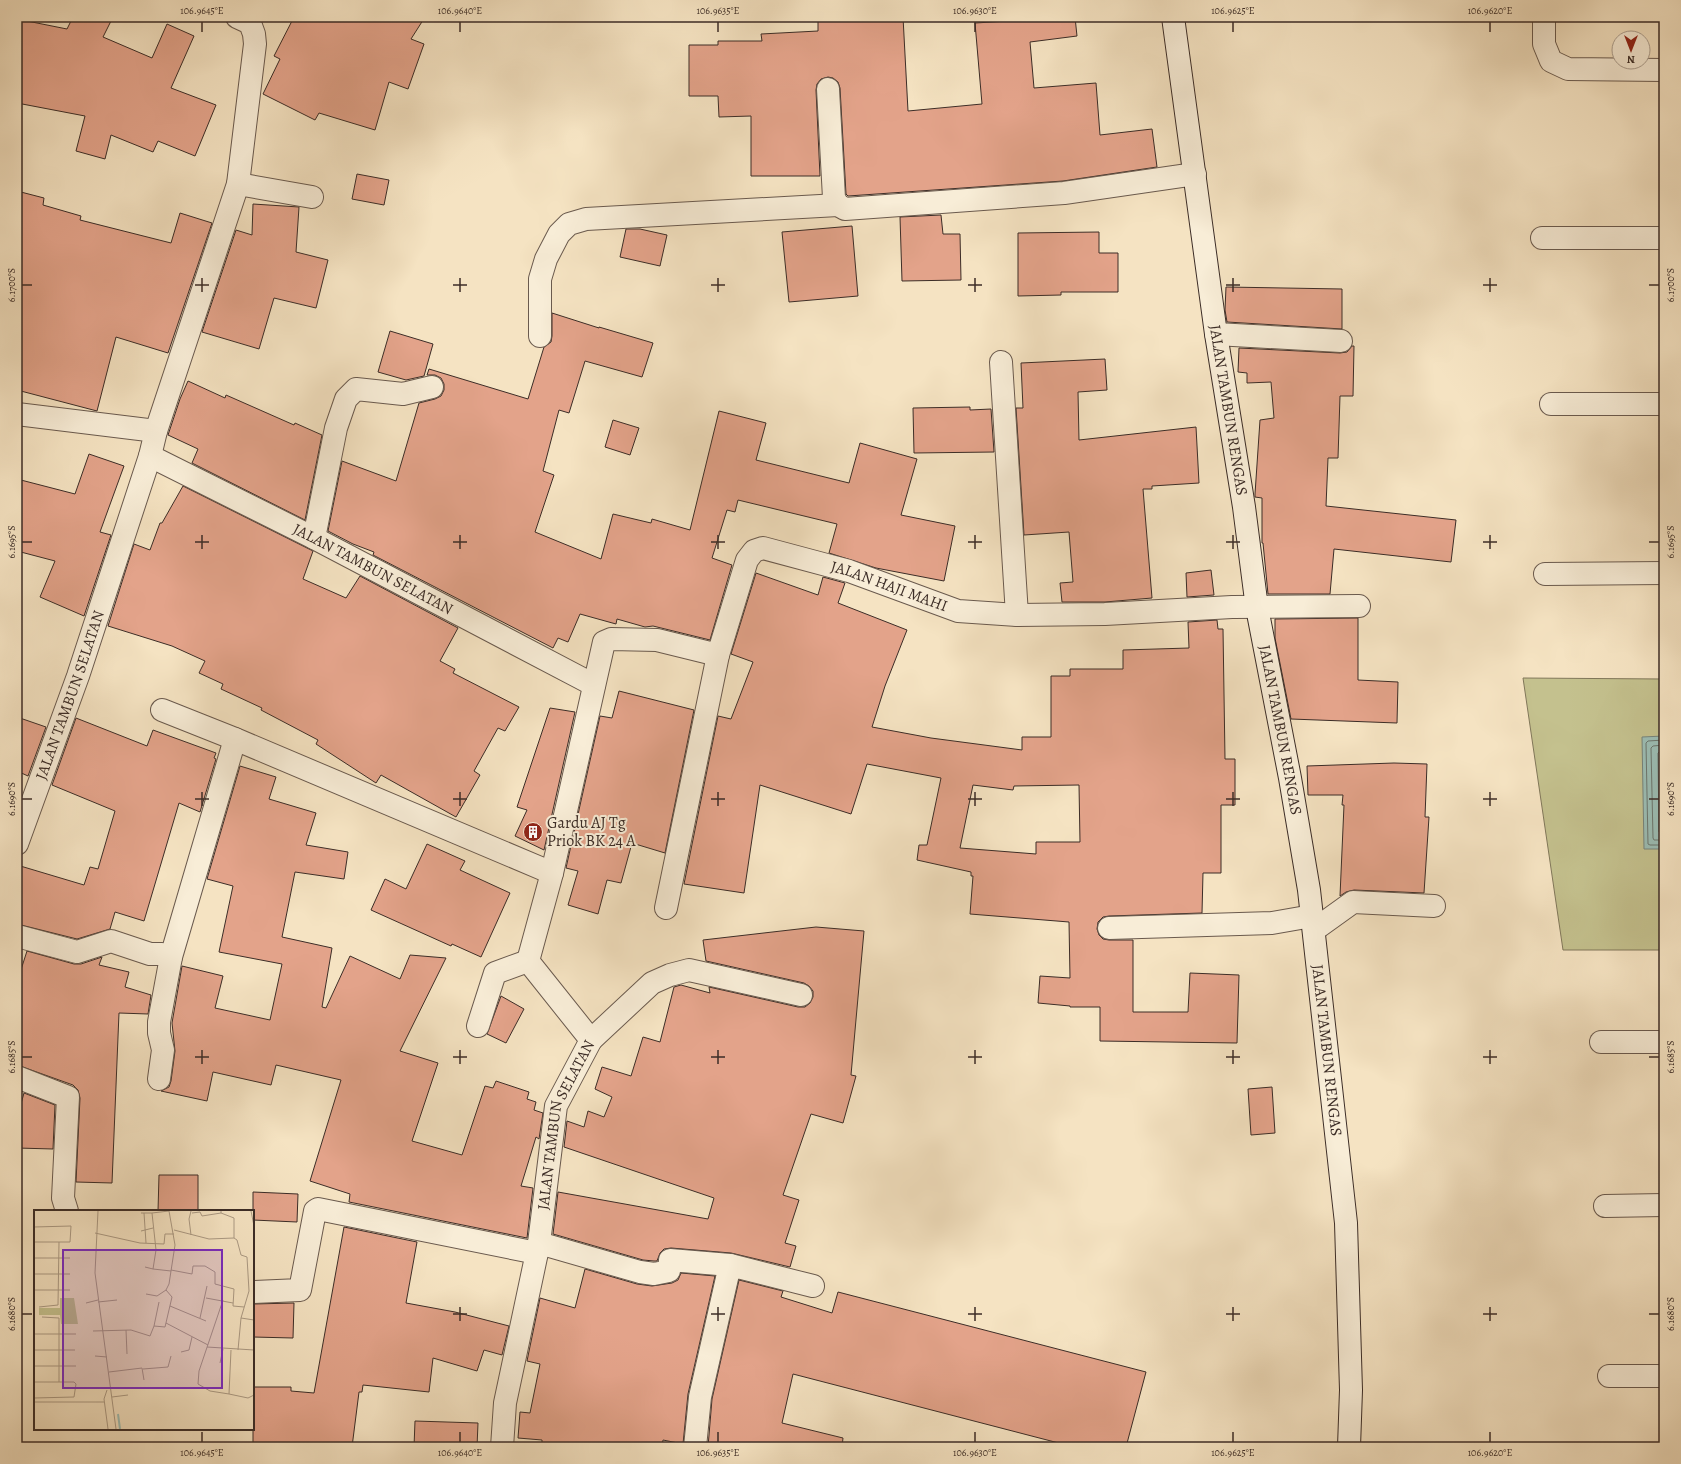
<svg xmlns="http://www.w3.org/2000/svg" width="1681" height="1464" font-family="Alegreya,serif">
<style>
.green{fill:#c4c18e;stroke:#80775a}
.water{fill:#9cbeb5;stroke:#76847c}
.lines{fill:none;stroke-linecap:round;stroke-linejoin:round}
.shore{stroke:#6c766e;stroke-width:1}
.building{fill:#e3a38a;stroke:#3c2d27;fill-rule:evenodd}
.street-casing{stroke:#6a5a4e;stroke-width:24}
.secondary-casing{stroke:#3c2d27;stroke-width:24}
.street{stroke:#f8edd7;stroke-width:22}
.secondary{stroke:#f8edd7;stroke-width:22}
.ticks{fill:none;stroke:#3c2d27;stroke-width:1.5}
.labels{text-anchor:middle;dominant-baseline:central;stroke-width:4;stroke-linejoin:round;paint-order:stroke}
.street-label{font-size:16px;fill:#3c2d27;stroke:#f8edd7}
.poi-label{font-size:16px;fill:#3c2d27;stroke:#f8edd7;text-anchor:start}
.inset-river{fill:none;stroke:#9cbeb5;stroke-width:2}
.inset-road{fill:none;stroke:#ab9a84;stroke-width:1}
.view{fill:#7b2cbf;fill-opacity:0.15;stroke:#7b2cbf;stroke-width:2}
.inset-edge{fill:none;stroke:#3c2d27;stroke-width:2}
.neatline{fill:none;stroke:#3c2d27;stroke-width:1.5}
.ticks-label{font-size:10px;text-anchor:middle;fill:#3c2d27}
</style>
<rect width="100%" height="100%" fill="#f5e3c2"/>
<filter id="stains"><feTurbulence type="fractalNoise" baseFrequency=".005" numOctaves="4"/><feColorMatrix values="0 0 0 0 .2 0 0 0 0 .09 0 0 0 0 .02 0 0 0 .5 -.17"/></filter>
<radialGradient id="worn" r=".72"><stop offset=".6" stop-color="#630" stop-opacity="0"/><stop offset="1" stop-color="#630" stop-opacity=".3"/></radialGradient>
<!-- green -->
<path class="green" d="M1523,678l141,1v271h-101z"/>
<!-- water -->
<path class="water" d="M1664,736v113h-20l-2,-112z"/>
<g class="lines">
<!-- shore -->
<path class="shore" d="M1664,740l-16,1 -2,2 2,101 2,1h14
M1664,745l-11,1 -2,2 2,90 1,2h10
M1664,751l-5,1 -1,1 1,79 5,2"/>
</g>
<!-- building -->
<path class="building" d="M73,17h40l-10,20 49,21 15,-34 27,12 -23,52 45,17 -21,51 -37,-15 -5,11 -42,-17 -6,24 -29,-8 9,-35 -68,-13v-84l50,10z
M294,17h131l-14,22 13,5 -16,45 -19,-7 -14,48 -56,-17 -4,7 -52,-26 17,-35 -6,-3z
M818,17h85l5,94 74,-7 -7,-81 100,-6 2,19 -47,6 4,46 62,-5 4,52 52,-6 5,38 -94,14 -215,15 -2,-2 -6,-106 -2,-6 -5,-4 -5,-1 -7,2 -4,5 -1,6 4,86h-69v-60l-32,1 -1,-21h-29v-51h29v-4h44l-1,-7 57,-3z
M357,174l32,6 -5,25 -32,-6z
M17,191l27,7 -1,7 38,11 -1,4 91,23 9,-30 32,10 -44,130 -52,-16 -19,74 -80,-21z
M253,204l46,3 -3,45 32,8 -12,48 -42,-10 -15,51 -57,-17 34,-102 16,5z
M941,215l2,19h17l1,46 -59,1 -2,-64z
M852,226l6,70 -69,6 -7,-70z
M626,229h14l27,6 -7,31 -40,-9z
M1099,232v21h19v39h-57v3l-43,1v-63z
M1226,287l116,2v40l-115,-7 -2,-12z
M552,313l47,15v-1l54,16 -11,34 -57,-16 -16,52 -10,-3 -16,61 11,4 -19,57 66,27 12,-45 38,9 1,-4 38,11 29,-119 47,12 -10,37 93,23 11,-40 57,16 -16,56 54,11 -11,55 -68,-13 -47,-15 8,-29 -99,-24 -3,12 -8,-2 -15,48 20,7 -22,75 -57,-14 -8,1 -28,-8 -1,5 -36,-10 -12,28 -10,-4 -5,10 -180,-93 1,-3 -21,-8 -25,-13 14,-70 54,20 23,-78 16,-4 6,-3 3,-6v-6l-3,-6 -6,-3h-8l2,-6 99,30 16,-52 7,-5 1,-6z
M390,331l43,13 -9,32 -18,4 -28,-8z
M1352,346h2l-1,50h-13l-2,62h-10l-2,48 130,14 -5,42 -117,-13 -4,45h-62l-5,-51h-1v-45l-7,-1v-3l5,-74 14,-2 -3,-36 -24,1v-10l-9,-1 1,-24 101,5 7,-1z
M1105,359l2,31 -29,2 1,48 117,-13 3,56 -47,3v3h-9l9,109 -47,4h-43l-2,-19 13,-1 -4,-50 -45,3 -8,-127h7l-2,-45z
M188,381l37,17 1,-3 68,30 1,-2 27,12 -17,85 -113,-57 6,-14 -30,-14 12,-36z
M970,407v3l21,-1 3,43 -80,1 -1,-45z
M613,420l26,8 -9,27 -25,-8z
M89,454l35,12 -24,66 11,3 -27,81 -44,-19 15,-36 -38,-10v-72l58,15z
M183,486l130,65 -10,28 43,19 14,-22 98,52 -18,33 15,8 -2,4 66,34 -14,24 -7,-3 -24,43 6,4 -24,42 -75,-42 -5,8 -60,-39 2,-4 -57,-30 1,-2 -41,-19 2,-5 -24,-11 6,-12 -33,-15 -64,-20 26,-82 16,6 10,-27h2z
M1211,570l3,25 -27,2 -1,-24z
M756,573l62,22 5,-18 22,6 -7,20 69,27 -22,56 -13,41 59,11 91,12v-13h29v-61h19v-7h53v-19l66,-2 -1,-26 29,-2 1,9h5l2,130h10v46h-14v68h-18l-1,40 -93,3 -6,1 -5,5 -1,7 2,6 4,4 6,1h24v72h55l2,-39 49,2 -2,68 -137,-2v-34h-30v-1l-32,-3 2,-27 30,2 -1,-56 -99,-8 3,-38h-2v-4l-54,-12 2,-15h8l14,-67 -74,-14 -16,50 -91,-29 -16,108 -60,-9 34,-168 13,3 22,-57 -22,-8zM973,785l40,5 1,-4 65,-1 1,57h-44v12l-76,-6z
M1358,618v62l40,2 -1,41 -106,-4 -16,-81v-19z
M619,691l75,19 -29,143 -33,-10 -11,40 -14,-3 -9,34 -30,-9 10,-34 -12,-3 34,-152 12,2z
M550,708l25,4 -31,138 -29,-14 12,-26 -10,-3z
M17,717l29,10 -18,49 -11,-5z
M76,718l71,28 6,-16 63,23 -2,5 2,1 -16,53 -21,-9 -35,118 -29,-9 -5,17 -33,10 -60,-15v-59l67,20 6,-18 8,2 17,-58 -63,-26z
M1394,763l33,1 -2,53h4l-5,76 -70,-3 -8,2 -6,4 4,-91h-2l1,-10h-35l-1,-29z
M240,766l36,11 -7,22 47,14 -10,32 42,7 -4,27 -49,-7 -13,65 50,11 -10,59 4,1 24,-52 50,23 10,-24 36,3 -46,93 38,12 -26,78 50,14 23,-69 8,2 3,-7 33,11 -2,7 9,3 -2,8 9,3 -4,26 -3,-2 -15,49 12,2 -6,50 -178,-36 1,-8 -40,-13 31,-101 -65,-15 -5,20 -58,-13 -6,29 -46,-10 8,-4 2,-6 4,-30 -3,-28 10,-57 41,10 -8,32 55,12 12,-56 -63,-12 14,-66 -26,-7z
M427,844l38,17 -5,9 50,23 -29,64 -29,-13 -1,2 -80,-36 14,-31 21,10z
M816,927l48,4 -13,144 5,1 -13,47 -32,-9 -28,81 16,5 -14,43 11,3 -6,21 -59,-14 -60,-5 -7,1 -4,4 -3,8h-3l-11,-1 -90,-26 5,-42 150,27 6,-21 -150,-51 3,-26 17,6 4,-16 16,6 8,-20 -17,-8 7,-22 29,9 12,-39 17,5 14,-55 7,-2 29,8 -1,-6 89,20h7l5,-4 3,-6v-6l-4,-5 -5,-3 -98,-22 -3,-21z
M27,951l47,13h7l21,-7 -3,8 30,7 -4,15 26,8 -3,19 -29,-1 -7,170 -36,-1 4,-84 -2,-8 -5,-5 -56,-20v-83z
M501,996l23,13 -18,34 -19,-9z
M1272,1087l3,46 -24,2 -3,-46z
M24,1093l31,12 -2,44 -36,-1v-30z
M159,1175h39v36h-40z
M253,1192l45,2 -1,28 -44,-2z
M344,1227l73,15 -11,61 49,9 54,14 -7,29 -18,-5 -7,21 -44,-13 -4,34 -66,-7 -1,7h-3l-7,55h-99v-60h38v4l23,2z
M585,1269l52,15 15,2 20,-3 6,-3 3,-7 34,3 -27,118 -5,50 -20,-4 -1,7h-120v-7l-24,-2 2,-26 10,1 10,-49 -13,-3 13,-63 35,10z
M739,1280l44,11 -2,6 51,16 6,-21 308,80 -20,75h-52l-281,-73 -11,49 61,15 -1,9h-134l4,-48z
M294,1303l-1,35 -40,-1v-33z
M415,1421l63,2 -1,24h-63z"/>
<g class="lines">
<!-- street casing -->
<g class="street-casing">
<g id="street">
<path d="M1544,17v27l7,17 17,8 96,1"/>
<path d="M828,89l6,109 4,7 7,4 219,-16 131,-19"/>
<path d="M238,184l74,13"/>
<path d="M1542,238h122"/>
<path d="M1216,334l125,7"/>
<path d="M540,336v-57l6,-20 13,-25 10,-10 17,-5 252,-14"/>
<path d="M1001,362l16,253"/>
<path d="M1551,404h113"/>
<path d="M17,414l139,17"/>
<path id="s1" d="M150,456l164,82 280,147"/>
<path d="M314,538l22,-110 10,-29 10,-10 47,5 29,-7"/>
<path d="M1545,574l119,-1"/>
<path d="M162,710l73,29 317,134"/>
<path id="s2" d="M17,844l61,-168 72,-220 6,-25 82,-247 17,-140 -1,-10 -4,-11 -13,-6"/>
<path d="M666,908l52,-253"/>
<path d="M1109,928l163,-5 40,-7"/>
<path d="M1314,930l39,-28 81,4"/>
<path d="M17,936l60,16 34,-11 39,13h12l9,3"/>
<path d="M478,1026l17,-53 33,-12"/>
<path d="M591,1040l61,-57 18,-8 19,-5 112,25"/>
<path d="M1601,1042h63"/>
<path d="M17,1077l51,20 -5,101 4,13"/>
<path d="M159,1079l4,-29 -4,-17v-11l12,-65 64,-218"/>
<path d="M1605,1206l59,-1"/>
<path d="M539,1243l101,29 14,2 15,-3 1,-11 60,5"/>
<path d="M253,1292l47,-2 15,-79 3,-2 219,44"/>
<path d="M1609,1376h55"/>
<path id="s3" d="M502,1447l3,-44 34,-160 17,-137 35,-66 -63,-79 24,-88 52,-231 7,-3 46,1 61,15 29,-95 7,-9 9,-3 86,23 109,40 59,4 88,-1 127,-7 127,-1"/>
<path d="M695,1447l5,-50 30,-132 83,21"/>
</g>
</g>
<!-- secondary casing -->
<g class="secondary-casing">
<g id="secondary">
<path id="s4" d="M1173,17l43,317 28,173 13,101 33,170 19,112 37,333 5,167 -2,57"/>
</g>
</g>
<!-- street -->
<use href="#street" class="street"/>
<!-- secondary -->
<use href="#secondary" class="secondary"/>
</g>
<!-- ticks -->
<path class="ticks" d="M202,22v10M460,22v10M718,22v10M975,22v10M1233,22v10M1490,22v10M202,278v14M460,278v14M718,278v14M975,278v14M1233,278v14M1490,278v14M22,285h10M195,285h14M453,285h14M711,285h14M968,285h14M1226,285h14M1483,285h14M1649,285h10M202,535v14M460,535v14M718,535v14M975,535v14M1233,535v14M1490,535v14M22,542h10M195,542h14M453,542h14M711,542h14M968,542h14M1226,542h14M1483,542h14M1649,542h10M202,792v14M460,792v14M718,792v14M975,792v14M1233,792v14M1490,792v14M22,799h10M195,799h14M453,799h14M711,799h14M968,799h14M1226,799h14M1483,799h14M1649,799h10M202,1050v14M460,1050v14M718,1050v14M975,1050v14M1233,1050v14M1490,1050v14M22,1057h10M195,1057h14M453,1057h14M711,1057h14M968,1057h14M1226,1057h14M1483,1057h14M1649,1057h10M460,1307v14M718,1307v14M975,1307v14M1233,1307v14M1490,1307v14M22,1314h10M453,1314h14M711,1314h14M968,1314h14M1226,1314h14M1483,1314h14M1649,1314h10M202,1432v10M460,1432v10M718,1432v10M975,1432v10M1233,1432v10M1490,1432v10"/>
<!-- icons -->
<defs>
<g id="building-disc" transform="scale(1)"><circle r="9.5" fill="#8f2418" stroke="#f8edd7"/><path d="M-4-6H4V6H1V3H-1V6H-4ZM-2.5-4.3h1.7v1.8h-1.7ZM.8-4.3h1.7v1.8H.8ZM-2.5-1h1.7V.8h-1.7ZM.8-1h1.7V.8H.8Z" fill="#fff"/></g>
</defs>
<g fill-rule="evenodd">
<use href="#building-disc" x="533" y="832"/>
</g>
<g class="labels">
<!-- street labels -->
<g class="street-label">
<text stroke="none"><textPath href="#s4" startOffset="397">JALAN TAMBUN RENGAS</textPath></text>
<text stroke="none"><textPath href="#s1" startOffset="250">JALAN TAMBUN SELATAN</textPath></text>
<text stroke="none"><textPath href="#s3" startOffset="1218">JALAN HAJI MAHI</textPath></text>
<text stroke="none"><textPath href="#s2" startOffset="158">JALAN TAMBUN SELATAN</textPath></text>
<text stroke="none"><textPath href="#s4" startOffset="721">JALAN TAMBUN RENGAS</textPath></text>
<text stroke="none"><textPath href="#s4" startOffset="1045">JALAN TAMBUN RENGAS</textPath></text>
<text stroke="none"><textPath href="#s3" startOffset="330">JALAN TAMBUN SELATAN</textPath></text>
</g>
<!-- poi labels -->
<g class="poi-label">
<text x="547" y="823">Gardu AJ Tg<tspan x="547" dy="18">Priok BK 24 A</tspan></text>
</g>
</g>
<!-- overview -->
<g transform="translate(34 1210)">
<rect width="220" height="220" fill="#f5e3c2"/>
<path d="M26,88h14l4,26h-17l-1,-9h-21v-7h21z" fill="#c4c18e"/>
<path class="inset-river" d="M84,204l2,15"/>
<path class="inset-road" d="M64,1l-3,62 21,156M217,1l3,15M107,3h11l4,37 -3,19 -8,-2M110,3l2,30M118,3l17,-2M158,3l8,-1 2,4 19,-3v-2M187,3l13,5v20M0,17l37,-1 -1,16h-36M140,20l35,9 25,-1 3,2 4,15 6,2 2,34 -8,27 -3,32M107,21l12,-3M61,23l45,10 24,1 1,-10h9M157,25l-2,-16 2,-8M0,48h36M119,59l18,2M137,60l21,4 1,-8h12l10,6v12l19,5 -1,17 11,1M0,64h36M0,80h36M112,84l11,2 9,-6M172,88l27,5M189,90l-24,71 -1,13 12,7 19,3M64,92l19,-2M52,93l12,-3M136,96l36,15M5,97l19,-2 1,-63M8,107l17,1v64M166,108l7,-32M207,108l13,2M132,113l42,22M120,116l5,-24M92,120l1,24M59,121l38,-1 19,6 4,-10 11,1 7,-30 -6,-7 3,-6 6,-39 -6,-34M0,124h42M173,137l47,3M0,140h41M197,140l-2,44 19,4 6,-3M147,142l8,-2 3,-13M61,146l12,1M186,153l3,-14M0,156h42M109,159l25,-2 3,-11M75,162l33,-4 2,12M0,172h40l2,2 -2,13 -40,1M73,180l-3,9 4,30M78,187l16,-2M0,192h70"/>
<path class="view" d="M29,40h159v138h-159z"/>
<rect width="220" height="220" class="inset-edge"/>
</g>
<!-- margin -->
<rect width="1681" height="1464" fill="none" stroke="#f5e3c2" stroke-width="44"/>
<!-- north arrow -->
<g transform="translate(1631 50) rotate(180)"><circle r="19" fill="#f8edd7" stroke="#ada091"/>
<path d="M0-3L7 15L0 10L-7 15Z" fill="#8f2418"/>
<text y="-6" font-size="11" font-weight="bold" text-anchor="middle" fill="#3c2d27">N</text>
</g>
<rect x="22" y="22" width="1637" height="1420" class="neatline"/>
<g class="ticks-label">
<text x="202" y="14">106.9645°E</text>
<text x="460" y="14">106.9640°E</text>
<text x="718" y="14">106.9635°E</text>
<text x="975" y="14">106.9630°E</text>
<text x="1233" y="14">106.9625°E</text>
<text x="1490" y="14">106.9620°E</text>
<text transform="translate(1670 285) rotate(-90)" y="4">6.1700°S</text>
<text transform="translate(11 285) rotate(-90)" y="4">6.1700°S</text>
<text transform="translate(1670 542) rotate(-90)" y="4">6.1695°S</text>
<text transform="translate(11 542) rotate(-90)" y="4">6.1695°S</text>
<text transform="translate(1670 799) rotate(-90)" y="4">6.1690°S</text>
<text transform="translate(11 799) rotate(-90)" y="4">6.1690°S</text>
<text transform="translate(1670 1057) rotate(-90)" y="4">6.1685°S</text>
<text transform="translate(11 1057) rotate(-90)" y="4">6.1685°S</text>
<text transform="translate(11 1314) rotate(-90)" y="4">6.1680°S</text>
<text transform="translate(1670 1314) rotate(-90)" y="4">6.1680°S</text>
<text x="202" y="1456">106.9645°E</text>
<text x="460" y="1456">106.9640°E</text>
<text x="718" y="1456">106.9635°E</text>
<text x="975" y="1456">106.9630°E</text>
<text x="1233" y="1456">106.9625°E</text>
<text x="1490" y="1456">106.9620°E</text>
</g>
<rect width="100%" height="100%" filter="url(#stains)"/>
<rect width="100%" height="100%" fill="url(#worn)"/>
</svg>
